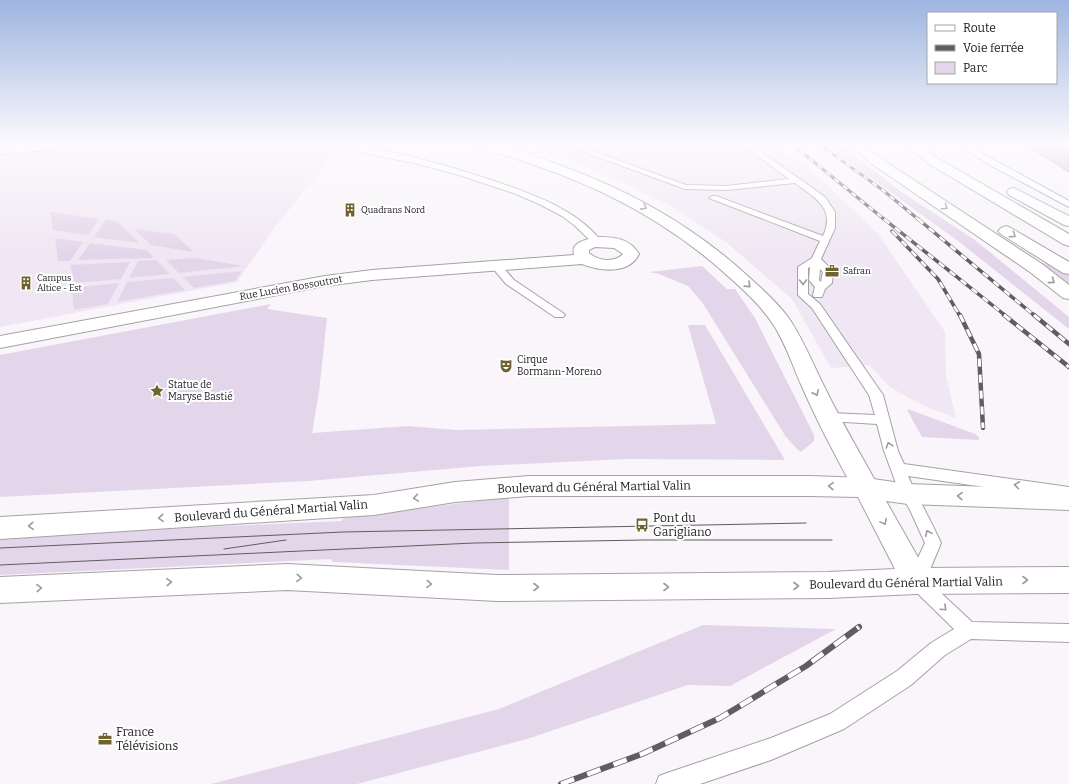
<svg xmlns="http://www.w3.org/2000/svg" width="1069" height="784" font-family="Bitter,serif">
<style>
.built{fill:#efe7f3}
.green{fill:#e4d6ea}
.water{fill:#ccb6d5;stroke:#99899f}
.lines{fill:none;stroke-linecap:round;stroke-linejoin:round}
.lane-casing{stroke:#a5a2a6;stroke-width:2}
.street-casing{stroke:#a5a2a6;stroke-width:2}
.primary-casing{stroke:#a5a2a6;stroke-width:2}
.highway-casing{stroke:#a5a2a6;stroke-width:2}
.lane{fill:#fff;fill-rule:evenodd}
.street{fill:#fff;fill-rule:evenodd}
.primary{fill:#fff;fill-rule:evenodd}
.highway{fill:#fff;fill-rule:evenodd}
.tram{stroke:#5f5d60;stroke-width:1}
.rail-far3-casing{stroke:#5f5d60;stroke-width:3}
.rail-far2-casing{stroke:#5f5d60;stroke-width:3.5}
.rail-far1-casing{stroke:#5f5d60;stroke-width:4.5}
.rail-casing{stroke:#5f5d60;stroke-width:6}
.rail-far3{stroke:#fff;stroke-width:2;stroke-dasharray:5.5;stroke-linecap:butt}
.rail-far2{stroke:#fff;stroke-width:2.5;stroke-dasharray:7;stroke-linecap:butt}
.rail-far1{stroke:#fff;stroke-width:3;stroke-dasharray:8;stroke-linecap:butt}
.rail{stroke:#fff;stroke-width:4.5;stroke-dasharray:14;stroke-linecap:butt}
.oneway{stroke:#9b9b9c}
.labels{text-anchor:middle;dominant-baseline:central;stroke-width:4;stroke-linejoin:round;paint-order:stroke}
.far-poi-label{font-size:9px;fill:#212022;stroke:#fff;text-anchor:start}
.street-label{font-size:10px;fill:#212022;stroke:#fff}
.poi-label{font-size:10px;fill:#212022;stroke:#fff;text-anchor:start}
.near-street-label{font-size:12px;fill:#212022;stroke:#fff}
.near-poi-label{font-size:12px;fill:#212022;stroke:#fff;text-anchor:start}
</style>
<rect width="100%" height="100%" fill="#f9f5fa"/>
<!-- built -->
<path class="built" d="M118,144h185l36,4 -64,79 -38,55 -237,45v-173z
M519,144h254l35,23 70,67 67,98 1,44 10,42 -29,-11 -18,-9 -19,-11 -21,-22 -38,3 -39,-69 -65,-56 -54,-36 -80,-38z"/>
<!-- green -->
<path class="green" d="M824,144h16l60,47 75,49 94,77v12l-111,-88z
M50,212l49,7 -11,16 -35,-5z
M106,219l10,2 24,22 -46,-6z
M134,229l40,5 20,18 -43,-7z
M55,238l28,4 -13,19h-12z
M90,243l57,7 7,8 -76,2z
M194,258l51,8 -66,7 -13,-13z
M156,260l14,14 -41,4 9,-17z
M130,262l-9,17 -46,4 -5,-18z
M1039,263l14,1 16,9v12z
M702,266l25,23h8l20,29 59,117v6l-13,11 -4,-3 -11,-12 -84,-135 -14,-16 -29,-12 -10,-2z
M242,271l-7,10 -41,7 -11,-11z
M173,278l12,12 -68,12 10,-20z
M119,283l-11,21 -34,6 -2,-22z
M271,304l-4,5 60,9 -8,74 -7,41 96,-7 48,4 260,-6 -28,-99h17l80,135 -159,-1 -145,7 -173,15 -308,16v-142z
M908,409l67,25 4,3v3l-57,-3 -15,-27z
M509,497v73l-176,-8 -2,-3 -331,16v-37l133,-8 208,-9 3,-3z
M703,625l133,4 -106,57 -42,-1 -161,54 -170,45h-146l288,-75z"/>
<!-- water -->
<path class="water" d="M1024,144h45v28z"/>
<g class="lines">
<!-- lane casing -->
<g class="lane-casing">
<path id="lane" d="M64,144h29l-3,2 -90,8v-4z
M319,144c57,0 121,19 175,37 23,8 47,16 68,28 15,8 30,20 40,33l-2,2h-6l-20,-19 -12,-9 -23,-12 -23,-10 -60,-20 -42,-11z
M563,144h10l113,41 40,1 63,-7 -47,-35h8l75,53 10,15v16l-14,31 12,12 -1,12 -7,6 -3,8h-8l-1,-2 2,-8 -6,-7 1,-13 -2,1v26l12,10 63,91 15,56 6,13 165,23v12l-161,-23c10,22 23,45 33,67l-15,36 46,43 97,2v18l-98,-3 -26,16 -34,30 -67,44 -73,31 -71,24h-44l3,-8 8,-3 104,-35 59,-24 67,-43 34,-28 23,-14 -44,-43 -3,-5 18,-38 -16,-35 -9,-14 -16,-43 -7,-27 -48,-3 -5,-1 -2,-3 2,-3 5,-1 46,2 -6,-20 -57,-87 -14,-13v-28l14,-9 8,-17 -111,-43 4,-2h3l107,40c13,-28 -8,-38 -28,-53l-69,7 -41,-1zM820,269l3,3 -2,10 -2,-2z
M957,144h8l104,57v6l-79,-42z
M496,263l4,1 14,16 49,33 2,2 -2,2h-8l-49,-33 -15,-18z"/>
</g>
<!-- street casing -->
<g class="street-casing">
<path id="street" d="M599,237c17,0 31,2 40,17 -10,21 -39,17 -57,10l-210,16 -47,6 -325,62v-12l325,-60 47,-6 202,-15c-4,-14 15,-16 25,-18zM595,247l19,1 9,6c-9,9 -25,7 -34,-1v-3z"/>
</g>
<!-- primary casing -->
<g class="primary-casing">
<path id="primary" d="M850,144h13l14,12 165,108 27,21v14l-6,-1 -33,-26 -161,-110z
M904,144h14l21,15 130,75v12l-6,-2 -132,-79z
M1014,188l55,28v10l-5,-1 -55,-30 -2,-3 2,-3z
M1006,226l5,2 58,34v12l-6,-1 -62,-39 -3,-3 3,-3z
M529,476h281l56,2 42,6 161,6v20l-161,-6 -22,-3 38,67 145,-1v26l-153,1 -88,4 -331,3 -210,-11 -287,13v-26l287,-13 210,11 331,-3 67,-3 -37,-72 -48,-1h-281l-74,6 -81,13 -374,24v-22l374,-22 81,-13z"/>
</g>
<!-- highway casing -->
<g class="highway-casing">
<path id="highway" d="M471,144c7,0 15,-1 21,0 23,4 46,13 67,21 67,24 129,58 182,105 17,15 33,29 47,47 16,23 26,50 39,75 16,33 35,64 52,96l-4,7 -9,3 -9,-3c-19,-34 -38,-70 -54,-106 -10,-22 -17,-45 -30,-65 -12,-18 -28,-33 -44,-47 -74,-68 -160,-105 -256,-131z"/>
</g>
<!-- lane -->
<use href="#lane" class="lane"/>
<!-- street -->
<use href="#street" class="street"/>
<!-- primary -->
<use href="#primary" class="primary"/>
<!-- highway -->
<use href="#highway" class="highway"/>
<!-- tram -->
<path class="tram" d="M0,548l343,-16 463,-9
M224,549l62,-9
M0,565l474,-22 170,-3h188"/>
<!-- rail-far3 casing -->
<g class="rail-far3-casing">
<path id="rail-far3" d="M792,144l93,76
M819,144l65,47 35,29"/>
</g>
<!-- rail-far2 casing -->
<g class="rail-far2-casing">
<path id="rail-far2" d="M884,219l122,97
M918,219l117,97
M892,231l46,48 22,37"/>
</g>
<!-- rail-far1 casing -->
<g class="rail-far1-casing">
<path id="rail-far1" d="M960,315l19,39 4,74
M1004,315l65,52
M1034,315l35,29"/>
</g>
<!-- rail casing -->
<g class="rail-casing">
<path id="rail" d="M561,784l81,-30 78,-36 86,-52 53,-39"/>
</g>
<!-- rail-far3 -->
<use href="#rail-far3" class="rail-far3"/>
<!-- rail-far2 -->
<use href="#rail-far2" class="rail-far2"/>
<!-- rail-far1 -->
<use href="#rail-far1" class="rail-far1"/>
<!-- rail -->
<use href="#rail" class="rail"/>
</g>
<!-- one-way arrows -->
<defs><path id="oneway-chevron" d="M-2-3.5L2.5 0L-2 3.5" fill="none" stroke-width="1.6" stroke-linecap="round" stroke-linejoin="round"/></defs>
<g class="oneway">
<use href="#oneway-chevron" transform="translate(644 207) rotate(29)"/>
<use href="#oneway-chevron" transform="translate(945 207) rotate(34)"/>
<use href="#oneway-chevron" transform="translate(1013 235) rotate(33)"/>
<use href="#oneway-chevron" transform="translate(1052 281) rotate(37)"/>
<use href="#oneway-chevron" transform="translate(803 282) rotate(89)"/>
<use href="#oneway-chevron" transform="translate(748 285) rotate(44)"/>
<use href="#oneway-chevron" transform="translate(816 393) rotate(64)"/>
<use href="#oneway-chevron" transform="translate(889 445) rotate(-107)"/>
<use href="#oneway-chevron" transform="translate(1017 485) rotate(-172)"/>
<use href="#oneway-chevron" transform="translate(831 486) rotate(-178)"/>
<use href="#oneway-chevron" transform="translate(960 496) rotate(-178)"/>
<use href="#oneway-chevron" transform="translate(416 498) rotate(171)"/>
<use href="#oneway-chevron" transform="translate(161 518) rotate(176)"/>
<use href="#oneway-chevron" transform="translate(884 522) rotate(62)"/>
<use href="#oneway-chevron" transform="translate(31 526) rotate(176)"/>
<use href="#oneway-chevron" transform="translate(928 533) rotate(-114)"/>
<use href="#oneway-chevron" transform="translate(299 578) rotate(3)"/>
<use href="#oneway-chevron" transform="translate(1025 580)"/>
<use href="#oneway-chevron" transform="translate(169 582) rotate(-3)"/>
<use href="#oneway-chevron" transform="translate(429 584) rotate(3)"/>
<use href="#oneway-chevron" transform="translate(796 586)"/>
<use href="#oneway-chevron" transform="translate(536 587)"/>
<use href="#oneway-chevron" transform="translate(666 587)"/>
<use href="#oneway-chevron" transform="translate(39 588) rotate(-3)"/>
<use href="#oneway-chevron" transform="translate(944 608) rotate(43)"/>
</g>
<!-- sky -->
<linearGradient id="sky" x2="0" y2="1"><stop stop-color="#9db5e0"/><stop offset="0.57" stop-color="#fcfafd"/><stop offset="1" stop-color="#fcfafd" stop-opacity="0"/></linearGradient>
<rect width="1069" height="254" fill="url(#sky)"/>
<!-- icons -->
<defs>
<g id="building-bare" transform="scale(1.08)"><path d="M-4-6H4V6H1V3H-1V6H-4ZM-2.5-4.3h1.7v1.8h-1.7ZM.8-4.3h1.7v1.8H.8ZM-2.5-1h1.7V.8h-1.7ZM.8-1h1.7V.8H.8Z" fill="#6e622f" stroke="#fff" stroke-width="2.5" paint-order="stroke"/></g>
<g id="office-bare" transform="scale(1.08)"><path d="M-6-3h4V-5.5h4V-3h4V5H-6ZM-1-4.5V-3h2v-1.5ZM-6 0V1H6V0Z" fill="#6e622f" stroke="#fff" stroke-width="2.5" paint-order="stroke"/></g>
<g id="theatre-bare" transform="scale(1.08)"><path d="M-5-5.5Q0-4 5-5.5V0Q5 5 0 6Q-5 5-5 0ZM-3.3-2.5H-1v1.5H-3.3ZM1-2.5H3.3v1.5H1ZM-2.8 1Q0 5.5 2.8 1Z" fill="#6e622f" stroke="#fff" stroke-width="2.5" paint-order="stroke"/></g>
<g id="sight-bare" transform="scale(1.08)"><path d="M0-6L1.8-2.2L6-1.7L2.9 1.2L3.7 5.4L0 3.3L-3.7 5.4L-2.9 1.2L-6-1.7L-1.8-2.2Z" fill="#6e622f" stroke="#fff" stroke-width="2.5" paint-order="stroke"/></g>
<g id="bus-bare" transform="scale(1.08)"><path d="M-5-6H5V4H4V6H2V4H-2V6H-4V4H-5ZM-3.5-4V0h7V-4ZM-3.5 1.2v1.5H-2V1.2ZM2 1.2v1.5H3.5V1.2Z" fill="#6e622f" stroke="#fff" stroke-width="2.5" paint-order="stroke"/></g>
</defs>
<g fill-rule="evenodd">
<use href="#building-bare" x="350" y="210"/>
<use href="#office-bare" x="832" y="271"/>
<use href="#building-bare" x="26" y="283"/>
<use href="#theatre-bare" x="506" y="366"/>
<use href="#sight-bare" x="157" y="391"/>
<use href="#bus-bare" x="642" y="525"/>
<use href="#office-bare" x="105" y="739"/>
</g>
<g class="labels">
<!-- far-poi labels -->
<g class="far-poi-label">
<text x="361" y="210">Quadrans Nord</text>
<text x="843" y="271">Safran</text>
<text x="37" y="278">Campus<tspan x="37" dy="10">Altice - Est</tspan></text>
</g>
<!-- street labels -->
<g class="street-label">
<text transform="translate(291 288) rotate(-10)">Rue Lucien Bossoutrot</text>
</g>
<!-- poi labels -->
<g class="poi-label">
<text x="517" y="360">Cirque<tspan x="517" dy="12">Bormann-Moreno</tspan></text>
<text x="168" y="385">Statue de<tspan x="168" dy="12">Maryse Bastié</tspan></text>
</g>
<!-- near-street labels -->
<g class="near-street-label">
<text transform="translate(594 487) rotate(-1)">Boulevard du Général Martial Valin</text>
<text transform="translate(271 511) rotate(-4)">Boulevard du Général Martial Valin</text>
<text transform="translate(906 583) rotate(-1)">Boulevard du Général Martial Valin</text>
</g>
<!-- near-poi labels -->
<g class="near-poi-label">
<text x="653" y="518">Pont du<tspan x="653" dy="14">Garigliano</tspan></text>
<text x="116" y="732">France<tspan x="116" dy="14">Télévisions</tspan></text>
</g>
</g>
<!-- legend -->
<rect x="927" y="12" width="130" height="72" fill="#ffffff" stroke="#a6a6a7"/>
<rect x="935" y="25" width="20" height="6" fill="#ffffff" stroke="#a6a6a7"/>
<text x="963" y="32" font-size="12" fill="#212022">Route</text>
<rect x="935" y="45" width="20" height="6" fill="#5f5d60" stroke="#a6a6a7"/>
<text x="963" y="52" font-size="12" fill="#212022">Voie ferrée</text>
<rect x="935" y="62" width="20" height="12" fill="#e4d6ea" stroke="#a6a6a7"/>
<text x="963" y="72" font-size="12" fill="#212022">Parc</text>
</svg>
